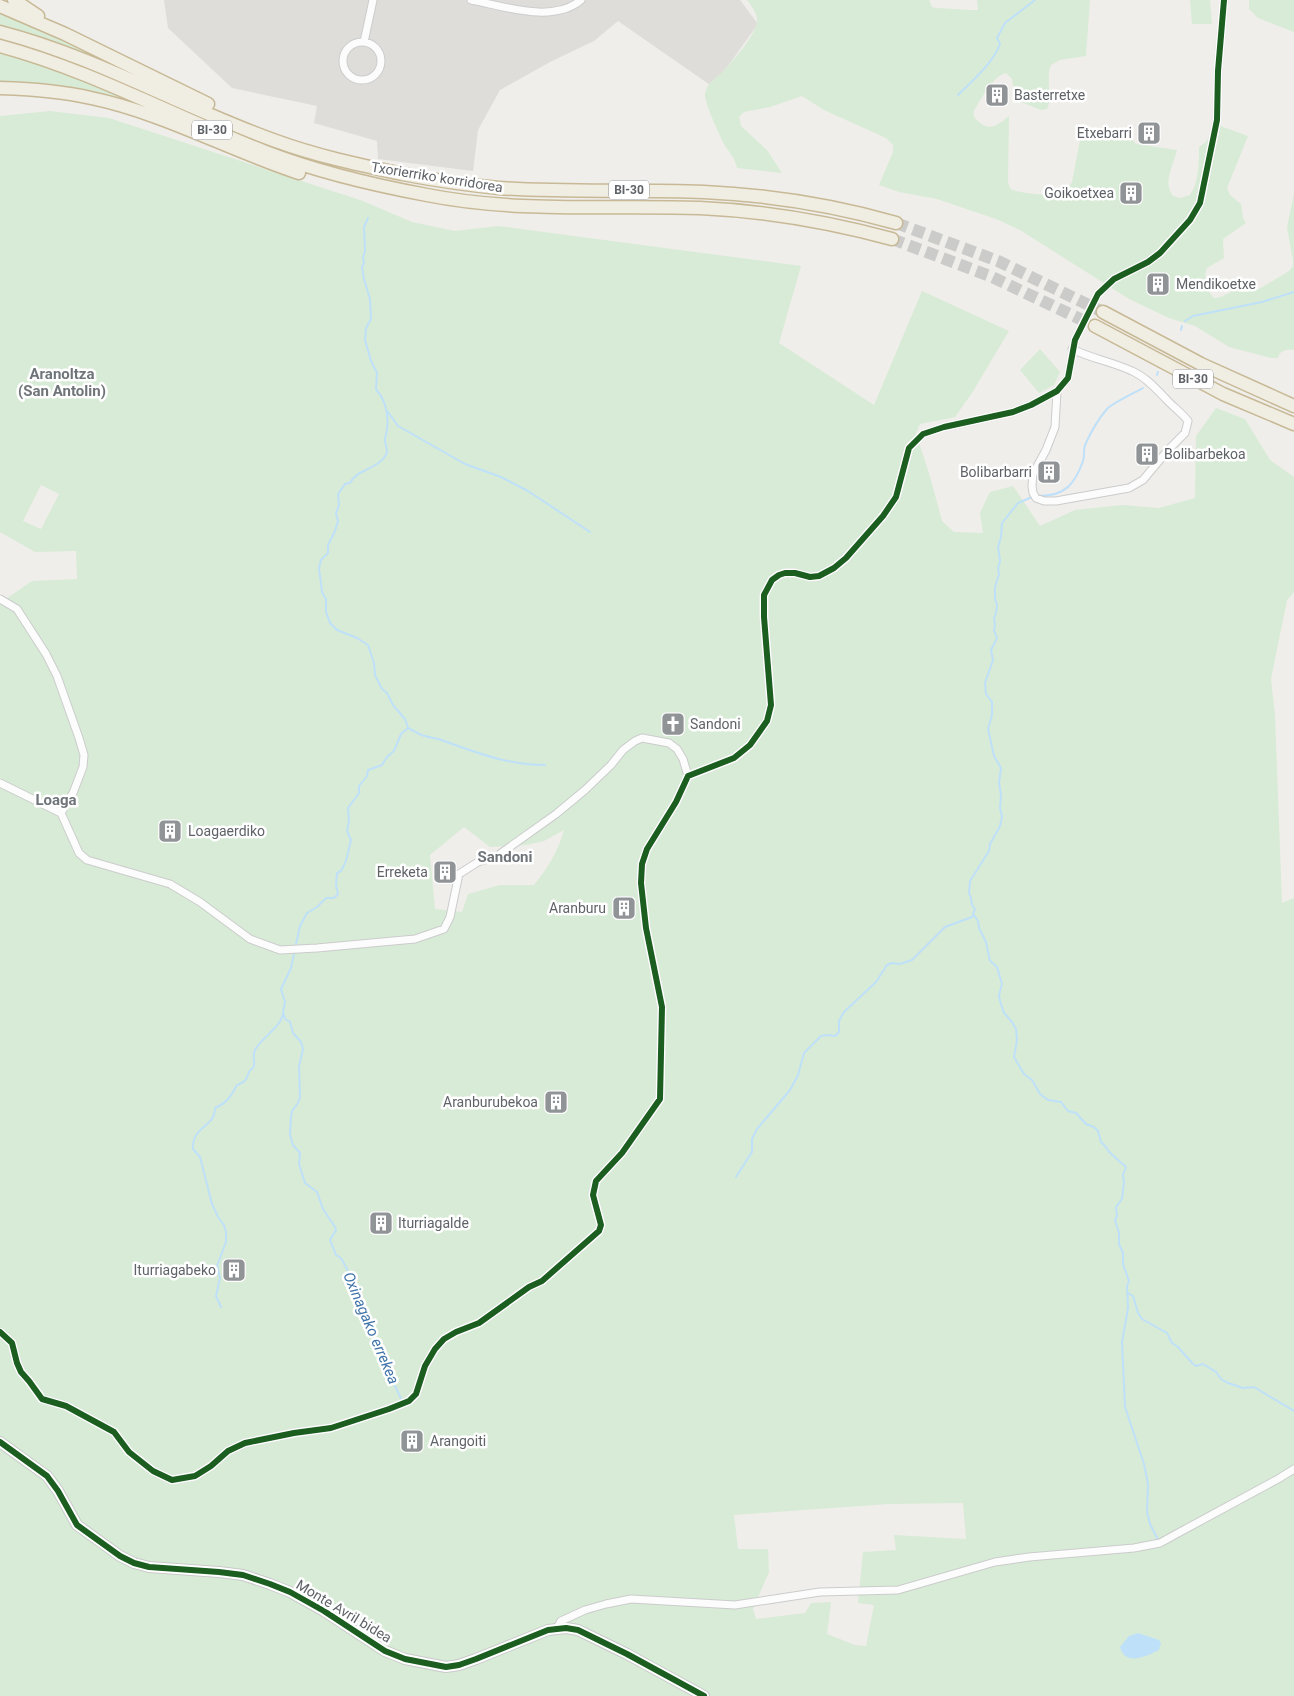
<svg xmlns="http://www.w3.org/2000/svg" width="1294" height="1696" font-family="Roboto,sans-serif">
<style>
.industrial{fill:#dfddda}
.green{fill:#d8ebd6;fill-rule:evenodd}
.water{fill:#bfe0f9}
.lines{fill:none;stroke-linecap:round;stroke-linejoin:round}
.stream{stroke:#bfe0f9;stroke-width:2}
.highway-tunnel{stroke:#cbcbca;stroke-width:12;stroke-dasharray:12 6;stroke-linecap:butt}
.street-casing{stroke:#cbcccc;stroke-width:9}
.secondary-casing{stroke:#cacacb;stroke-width:12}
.highway-casing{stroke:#c8b996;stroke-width:15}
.street{stroke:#fdfcfc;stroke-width:7}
.secondary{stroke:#fdfcfc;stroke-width:10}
.highway{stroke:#f0ede3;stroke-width:12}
.cycleway-casing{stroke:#fff;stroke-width:9}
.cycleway{stroke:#1b5e20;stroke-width:6}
.labels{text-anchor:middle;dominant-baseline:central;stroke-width:5;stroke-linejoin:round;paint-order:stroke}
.shield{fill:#fff;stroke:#8f9295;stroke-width:1}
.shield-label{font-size:12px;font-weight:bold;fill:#5f6368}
.poi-label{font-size:14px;fill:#5f6368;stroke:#fff;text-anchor:start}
.street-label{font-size:14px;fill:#5f6368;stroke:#fff}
.neighbourhood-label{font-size:15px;font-weight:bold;fill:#70757a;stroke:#fff}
.water-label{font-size:15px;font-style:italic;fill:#4174aa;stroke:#fff}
</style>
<rect width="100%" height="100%" fill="#efeeea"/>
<!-- industrial -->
<path class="industrial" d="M164,0h576l18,24 -45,63 -95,-66 -24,20 -44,21 -50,28 -22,40 -5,41 -95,-12 -1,-18 -63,-18 3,-17 -85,-18 -64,-60z"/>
<!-- green -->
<path class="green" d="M747,0h182l3,7 4,1 36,2h6l-1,-10h113l-4,56 -26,4 -9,5c-6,14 2,33 -4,44l-6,1 -25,-10 -4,-21 -6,-6c-12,2 -26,27 -32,38 -1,5 0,7 5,11 11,10 20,2 30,-6l-1,66c1,3 1,5 3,7 7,5 45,7 53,5l8,-12 8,-42c10,-4 38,-17 46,-9 4,4 6,9 10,13l41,6c-3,14 -15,33 -4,46l7,2 10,-3c9,-13 9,-33 9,-48l7,-5 9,-18 33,12 -21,52 3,7 11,9 2,14 3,5 -23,16 1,19 -17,10c-4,9 0,23 7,30l7,-1 12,-6 12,1 14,-3 30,-18 4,-5v-5l-6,-34 7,-33v156c-8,-1 -14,0 -16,8h-7l-42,-11 -34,-21 -26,-8 -40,-19 -109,-69 -24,-11 -59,-20 -38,-7 -20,-7 14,-33v-7l-7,-7 -62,-28 -22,-14 -32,11 -26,5 -5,5 2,9 26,24 15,23 -45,-5c-2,-10 -8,-16 -13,-24 -4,-8 -20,-42 -19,-50 2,-10 7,-12 13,-18 11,-10 39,-41 39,-56 0,-7 -6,-15 -10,-20z
M1190,0h20l2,24h-20z
M1249,0h45v32l-36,-14 -9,-9z
M0,11l31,12 98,48 -60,-23 -69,-21z
M0,53c42,11 81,26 121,43l-1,4 -35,-11 -85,-5z
M50,111l59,7 254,83 49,21 43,9 43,-5 303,40 -22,77 95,62 48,-114 87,40 -37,62 -17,24 -35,7 -4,9 15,47 11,41 12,11 29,1 -3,-20 10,-21 23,-6 27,40 35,-16 47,-5 37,3 36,-10 1,-62 20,-28 29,11 25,41 24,17v115l-7,8 -16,79 4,36 7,188 12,-5v798h-1294v-1093l32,-22 45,-2 -1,-28 -41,1 -35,-20v-416zM41,485l18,9 -18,35 -18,-8zM464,827l26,20 36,-2 18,-4 20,-11c-5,19 -17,40 -30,55h-34l-32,9 -6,18 -27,-3 -5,-54zM963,1503l3,36 -72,-4 2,15 -33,2 -5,51 16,2 -8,41 -11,-1 -28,-11 4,-32 -20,1 -6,10 -49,6 -3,-10 16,-37 -1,-23h-30l-4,-34 155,-11z
M1040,349l20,23 -6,13 -15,8 -19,-23z"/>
<!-- water -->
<path class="water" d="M1138,1633l21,7 2,3 -2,7c-12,6 -34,17 -39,-3l9,-11z"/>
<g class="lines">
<!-- stream -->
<path class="stream" d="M958,95c14,-14 36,-33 42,-51l-3,-6 8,-15 30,-23
M1185,321l8,-5 69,-14 32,-10
M1181,330l1,-4
M1157,375l1,-3
M388,412l10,14 67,38 36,13 27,14 62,41
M1039,496c26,0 36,-12 44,-35 2,-5 0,-11 2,-16 5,-11 14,-27 22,-36 4,-5 29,-17 36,-21
M408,728c5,2 11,7 17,8 6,2 12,2 19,5 34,12 64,24 101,24
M973,914l5,7 1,7 7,14 4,19 7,6 5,17 -3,11 1,6 4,12 8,9 4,7 1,11 -3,17 10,17 8,6 8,14 8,6 13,2 7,9 8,2 10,11 8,3 4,4 3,11 5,5 3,5 17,15 -3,8 1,7 -2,17 -6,8 1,9 -2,4 4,13v11l4,9v11l6,17 -2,5 1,22 -6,34 3,65 19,57 4,20 -1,28 3,12 8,16
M296,944l4,-18 7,-13 10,-6 9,-9h8l4,-4 -2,-9 1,-12 4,-2 5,-10 5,-21 -4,-9 2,-10 -1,-13 11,-15v-7l8,-10 1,-6 14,-5 5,-8 7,-6 7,-17 7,-6 -3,-9 -12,-14 -6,-12 -5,-4 -7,-14 -1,-12 -6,-18 -11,-7 -20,-8 -7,-7 -4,-11v-13l-4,-7 -3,-24 2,-8 7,-7v-8l7,-14 3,-10 -2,-8 3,-8 -1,-11 7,-10 5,-1c7,-14 28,-14 36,-28 3,-4 -1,-10 -1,-15 0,-4 2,-7 2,-11 2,-15 -1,-28 -11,-40l1,-16 -6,-12 -6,-21 1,-12 5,-9 -1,-20 -6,-20 -2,-12 2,-4 -1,-5 2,-7 -1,-24 4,-9
M294,954l-3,14 -10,21 4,13 -2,10 2,7 5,3 3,11 8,9 2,7 -4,17 1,31 -2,6 -6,8 -1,6 -1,18 3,10 7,8 -1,11 6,19 12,9 6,17 12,18 1,3 -6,10 6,15 5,3 7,13 24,65 30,65
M736,1177l16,-25v-13l5,-10 33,-39 8,-15 6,-22 17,-17 6,-1 8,1 4,-4v-11l5,-9 32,-30 11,-17 5,-2 8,1 12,-4 33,-33 27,-10 3,-8 -3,-4 -1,-7 -2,-5 1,-12 19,-30 1,-7 10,-18 2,-9 -2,-9 1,-13 -2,-12 2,-15 -7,-12 -6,-27 4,-14v-13l-6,-8 -1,-11 8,-23 -2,-10 6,-12 -3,-8 1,-5 -1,-7 2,-5 1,-8 -2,-6v-12l4,-13 -1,-6 2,-7 -2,-14 3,-10 1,-14 16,-20 14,-6
M1128,1293l5,3 5,17 4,6 25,14 5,10 6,4 15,17 3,2 7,-2 13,8 5,7 7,4 15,5 11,-1 40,24
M221,1307l-5,-11 4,-18 -3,-12 9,-24v-10l-2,-7 -6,-8 -6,-13 -12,-47 -7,-8c-1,-24 22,-21 22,-41 12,-5 16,-12 22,-23 9,-4 8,-3 12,-13 2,-4 3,-1 5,-6 1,-5 -2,-10 1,-16 6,-12 26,-23 28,-36"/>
<!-- highway-tunnel -->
<path class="highway-tunnel" d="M896,223l102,38 105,51
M892,239l98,37 105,50"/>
<!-- street casing -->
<g class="street-casing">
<path id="street" d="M471,0c33,6 81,24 110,0
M343 61a19 19 0 1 1 38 0a19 19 0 1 1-38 0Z
M364,42l9,-42
M1057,391l-2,36 -9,23 -13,24 -1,12 1,7 3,5 8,3h12l73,-13 14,-8 25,-30 17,-17 3,-12c-7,-9 -15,-14 -22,-22 -10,-10 -19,-21 -32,-27 -20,-10 -42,-13 -62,-23
M0,599l17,10 29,45 11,22 22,62 5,17 -1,12 -10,26 -12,20
M0,783l61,30 18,40 8,7 83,24 30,18 50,37 30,11 37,-2 98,-9 29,-10 6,-12 9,-43 19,-12 19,-6 59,-42 29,-24 26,-25 12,-15 12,-9 7,-3 27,5 8,6 6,10 5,17
M0,1332l12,11 5,20 4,9 8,9 13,18 24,7 48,26 15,20 24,19 19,9 23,-4 16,-10 17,-15 17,-8 49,-10 37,-5 58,-19 20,-8 7,-7 9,-28 10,-17 9,-10 12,-7 23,-9 50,-36 13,-6 57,-50 2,-6 -8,-30 3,-14 26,-28 38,-54 2,-92 -16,-79 -5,-45 1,-19 5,-15 29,-47 12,-26 46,-18 16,-13 17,-24 4,-16 -7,-88v-22l8,-15 7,-5 6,-2h10l15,4 9,-1 15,-8 12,-10 37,-42 13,-19 13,-49 14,-14 21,-7 69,-15 18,-7 26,-14 11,-13 7,-38 23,-46 16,-15 34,-17 12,-9 30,-33 10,-17 17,-83 1,-49 6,-71
M557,1628l4,-7 24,-11 21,-6 25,-5 104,6 85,-13 78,-2 97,-28 34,-5 105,-9 26,-5 20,-11 98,-53 16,-10"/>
</g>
<!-- secondary casing -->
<g class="secondary-casing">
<path id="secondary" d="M0,1442l47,34 11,15 19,34 43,31 14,7 15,4 70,5 24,3 27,9 20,8 34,19 61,40 20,8 41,8 13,-2 17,-6 72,-29 18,-2 12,2 49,24 77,42"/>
</g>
<!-- highway casing -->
<g class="highway-casing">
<path id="highway" d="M14,0l24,16
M0,6l65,28 143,70
M0,32c97,25 183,76 276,109 41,15 84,24 126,33 32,6 65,11 97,14 68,5 137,1 205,4 65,3 129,13 192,31
M0,46c93,25 177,72 266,106 52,20 107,33 161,43 90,18 182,10 273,13 65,3 129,14 192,31
M0,88c30,1 62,3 91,10 72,15 138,52 208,75
M1103,312l98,52 93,42
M1095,326l128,68 71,30"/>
</g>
<!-- street -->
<use href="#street" class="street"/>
<!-- secondary -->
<use href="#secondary" class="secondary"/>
<!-- highway -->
<use href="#highway" class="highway"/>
<!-- cycleway casing -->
<g class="cycleway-casing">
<path id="cycleway" d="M0,1332l12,11 5,20 4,9 8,9 13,18 24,7 48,26 15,20 24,19 19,9 23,-4 16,-10 17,-15 17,-8 49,-10 37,-5 58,-19 20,-8 7,-7 9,-28 10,-17 9,-10 12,-7 23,-9 50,-36 13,-6 57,-50 2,-6 -8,-30 3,-14 26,-28 38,-54 2,-92 -16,-79 -5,-45 1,-19 5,-15 29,-47 12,-26 46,-18 16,-13 17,-24 4,-16 -7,-88v-22l8,-15 7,-5 6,-2h10l15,4 9,-1 15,-8 12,-10 37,-42 13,-19 13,-49 14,-14 21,-7 69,-15 18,-7 26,-14 11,-13 7,-38 23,-46 16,-15 34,-17 12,-9 30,-33 10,-17 17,-83 1,-49 6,-71
M0,1442l47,34 11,15 19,34 43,31 14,7 15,4 70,5 24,3 27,9 20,8 34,19 61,40 20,8 41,8 13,-2 17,-6 72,-29 18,-2 12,2 49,24 77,42"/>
</g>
<!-- cycleway -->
<use href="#cycleway" class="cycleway"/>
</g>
<!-- icons -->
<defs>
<g id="building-square" transform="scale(1.25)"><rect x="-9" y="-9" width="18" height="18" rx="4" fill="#919496" stroke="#fff"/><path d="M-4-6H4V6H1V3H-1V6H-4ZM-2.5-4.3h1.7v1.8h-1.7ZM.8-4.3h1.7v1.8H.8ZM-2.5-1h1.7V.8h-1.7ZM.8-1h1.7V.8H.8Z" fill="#fff"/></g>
<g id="church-square" transform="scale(1.25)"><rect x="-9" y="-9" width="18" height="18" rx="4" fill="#919496" stroke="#fff"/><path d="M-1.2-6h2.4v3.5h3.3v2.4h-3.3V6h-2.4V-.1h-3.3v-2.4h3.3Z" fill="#fff"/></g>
</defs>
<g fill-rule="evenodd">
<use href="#building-square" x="997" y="95"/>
<use href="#building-square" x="1149" y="133"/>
<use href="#building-square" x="1131" y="193"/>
<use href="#building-square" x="1158" y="284"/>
<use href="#building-square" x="1147" y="454"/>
<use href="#building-square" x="1049" y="472"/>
<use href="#church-square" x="673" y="724"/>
<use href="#building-square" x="170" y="831"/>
<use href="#building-square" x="445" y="872"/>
<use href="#building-square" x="624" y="908"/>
<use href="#building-square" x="556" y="1102"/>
<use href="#building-square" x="381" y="1223"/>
<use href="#building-square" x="234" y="1270"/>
<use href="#building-square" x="412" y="1441"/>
</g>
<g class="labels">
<!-- shield labels -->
<g class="shield">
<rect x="192" y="120.5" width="40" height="19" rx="4"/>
<rect x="609" y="180.5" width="40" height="19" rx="4"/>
<rect x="1173" y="369.5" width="40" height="19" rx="4"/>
</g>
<g class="shield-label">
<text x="212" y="130">BI-30</text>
<text x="629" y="190">BI-30</text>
<text x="1193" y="379">BI-30</text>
</g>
<!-- poi labels -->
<g class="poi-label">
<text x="1014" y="95">Basterretxe</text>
<text x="1132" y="133" text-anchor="end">Etxebarri</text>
<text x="1114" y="193" text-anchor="end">Goikoetxea</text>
<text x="1176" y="284">Mendikoetxe</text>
<text x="1164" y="454">Bolibarbekoa</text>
<text x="1032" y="472" text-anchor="end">Bolibarbarri</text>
<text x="690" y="724">Sandoni</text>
<text x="188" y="831">Loagaerdiko</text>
<text x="428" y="872" text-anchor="end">Erreketa</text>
<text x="606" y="908" text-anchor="end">Aranburu</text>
<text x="538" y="1102" text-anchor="end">Aranburubekoa</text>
<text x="398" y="1223">Iturriagalde</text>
<text x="216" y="1270" text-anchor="end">Iturriagabeko</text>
<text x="430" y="1441">Arangoiti</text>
</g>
<!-- street labels -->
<g class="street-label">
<text transform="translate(437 177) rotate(9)">Txorierriko korridorea</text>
<text transform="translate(344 1611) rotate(31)">Monte Avril bidea</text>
</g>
<!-- neighbourhood labels -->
<g class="neighbourhood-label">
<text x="62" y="374">Aranoltza<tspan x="62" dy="17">(San Antolin)</tspan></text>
<text x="56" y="800">Loaga</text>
<text x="505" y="857">Sandoni</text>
</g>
<!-- water labels -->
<g class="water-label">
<text transform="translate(371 1328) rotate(67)">Oxinagako errekea</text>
</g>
</g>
</svg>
